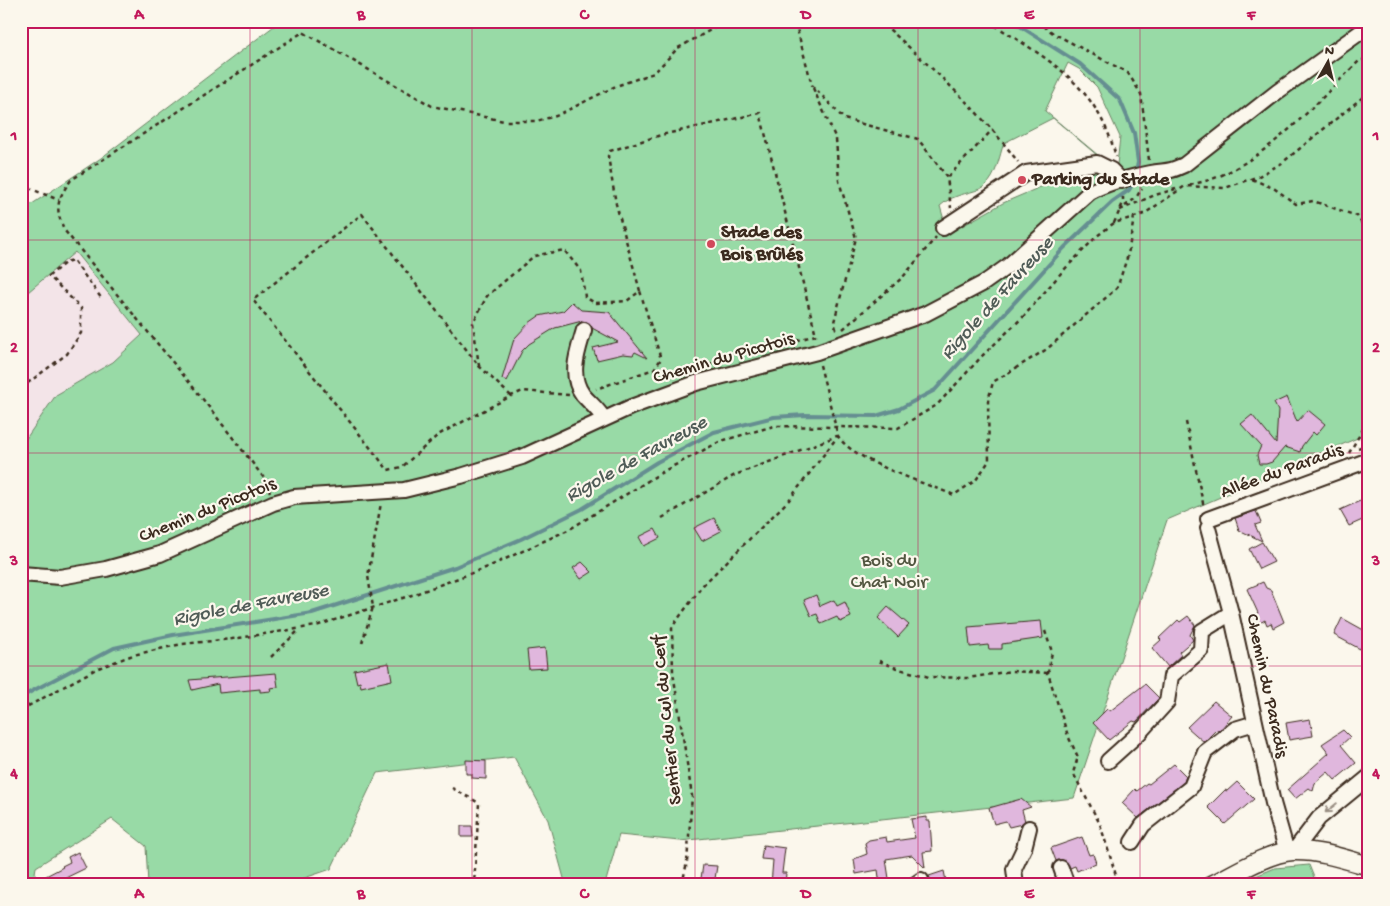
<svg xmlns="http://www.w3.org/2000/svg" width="1390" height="906" font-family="'Gochi Hand',sans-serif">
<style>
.built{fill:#f3e4e8}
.green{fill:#98daa6;stroke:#6a8262;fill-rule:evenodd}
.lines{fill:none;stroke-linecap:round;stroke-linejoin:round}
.stream{stroke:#658e91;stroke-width:4}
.building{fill:#e0b7dd;stroke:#3b2a1e}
.minor-casing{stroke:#3b2a1e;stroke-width:18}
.major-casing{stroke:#3b2a1e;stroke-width:21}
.path{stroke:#3b2a1e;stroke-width:2.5;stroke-dasharray:4 4;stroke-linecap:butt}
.minor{stroke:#fbf7ec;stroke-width:14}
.major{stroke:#fbf7ec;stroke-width:18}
.oneway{stroke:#9b9085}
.grid{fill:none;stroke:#c2185b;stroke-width:1;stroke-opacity:0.55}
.poi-dot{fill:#d1495b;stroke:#fbf7ec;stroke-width:2}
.labels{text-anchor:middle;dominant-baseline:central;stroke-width:4.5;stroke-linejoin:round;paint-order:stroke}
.poi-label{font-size:19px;font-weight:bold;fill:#3b2a1e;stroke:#fbf7ec;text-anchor:start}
.street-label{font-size:19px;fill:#3b2a1e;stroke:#fbf7ec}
.park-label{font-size:19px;fill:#525640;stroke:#fbf7ec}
.water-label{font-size:20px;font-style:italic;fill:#505c57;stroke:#fbf7ec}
.neatline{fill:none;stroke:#c2185b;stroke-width:2}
.grid-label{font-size:16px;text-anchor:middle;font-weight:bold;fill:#c2185b}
</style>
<rect width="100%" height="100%" fill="#fbf7ec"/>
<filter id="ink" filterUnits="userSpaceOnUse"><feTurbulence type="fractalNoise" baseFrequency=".02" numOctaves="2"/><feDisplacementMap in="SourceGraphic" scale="10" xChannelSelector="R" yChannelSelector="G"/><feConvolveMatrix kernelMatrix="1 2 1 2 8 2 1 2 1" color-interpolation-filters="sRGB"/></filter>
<g filter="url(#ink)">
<!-- built -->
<path class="built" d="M75,252l67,83 -29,27 -57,33 -35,51v-148z"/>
<!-- green -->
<path class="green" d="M276,21h1093v412l-202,87 -93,278 -394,43 -61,-6 -13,46 -41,1 -17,-62 -34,-63 -137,16 -46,96 -47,16h-136l-2,-39 -34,-27 -76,48 -3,18h-12v-439l35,-51 57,-33 29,-27 -67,-83 -54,46v-98l11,4 69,-46 177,-135zM1068,63l11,6 18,18 23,50 -4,37 -19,-6 2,-12 -54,-45zM1053,118l45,38 -1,7 -94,40 -55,31 -8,-28c15,-14 35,-12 45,-20 12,-10 14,-30 19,-43z
M1309,865l8,20h-83l41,-17z"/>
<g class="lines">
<!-- stream -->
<path class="stream" d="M1012,21l68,43 40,36 14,33 4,29 -2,11
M21,697l93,-49 59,-13 139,-22 143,-46 66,-28 61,-30 75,-47 57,-30 60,-15 31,-2 71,1 23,-7 36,-19 129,-142 48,-46 17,-12 6,-10"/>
</g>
<!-- building -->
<path class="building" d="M572,302l9,8 28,2 38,46 -12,-6 -2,3 -10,-1 -26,6 -4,-12 25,-6 -26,-14 -5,-6 -5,-1 -27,7 -26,16 -7,7 -15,30 -5,-2 12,-40 15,-16 10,-7 24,-5z
M1287,397l10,25 11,-12 17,14 -9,11 -3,-3 -11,14 -2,6 -15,-5 -13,15 -6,2h-7l-2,-9 4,-9 -20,-22 11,-9 24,29 2,-33 -4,-8z
M1369,497v20l-20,9 -9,-16z
M1256,511l5,12 -6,2 7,16 -23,-11 -4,-12z
M714,518l7,13 -19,10 -8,-13z
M655,529l5,9 -16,8 -5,-9z
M1262,542l12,20 -15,7 -10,-20z
M582,562l10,10 -11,7 -8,-11z
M1263,582l3,6 5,2 13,32 -11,6 -2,-5 -4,2 -2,-5 -7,4 -4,-9 4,-2 -11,-24z
M816,595l4,11 14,-6 3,6 8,-4 6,15 -11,5 -3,-5 -16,7 -4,-10 -6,2 -7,-16z
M888,607l21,18 -11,12 -20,-19z
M1188,616l7,9 -5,10 3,5 -14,12 2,3 -13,12 -16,-19 9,-8 -2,-2 19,-18 2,2z
M1342,618l27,15 -9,16 -26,-14z
M1041,621l2,17 -41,6v5h-13l-1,-4 -18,2 -2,-20z
M545,648l2,20 -18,1 -2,-19z
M389,663l3,17 -31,7 -1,-5 -3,1 -3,-13z
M276,673l2,14 -8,1 1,3 -11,1v-3l-41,4 -1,-9 -26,6 -3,-10z
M1145,684l14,14 -23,24 -3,-1 -24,19 -16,-17 14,-14 3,2z
M1214,701l18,15 -10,12 -4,3 -2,-1 -12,12 -17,-15z
M1310,719l3,17 -24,4 -3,-17z
M1343,730l7,7 -9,8 15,18 -21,17 -7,-8 -13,11 -2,8 -4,-3 -14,11 -8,-9 42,-37 -7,-9z
M466,760l20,1v18l-14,-1v-4h-6z
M1174,764l12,12 -2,6 -46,36 -16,-15 13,-14 2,2 10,-8 2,1z
M1237,782l17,17 -29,25 -17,-17 17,-17 2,1z
M1021,799l10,8 -9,3 3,11 -3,3 -13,3 -3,-6 -12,3 -5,-16z
M927,817v4h3l2,30 -9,1 2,16 -13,-13 -26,4 4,26h-10l-2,-15 -22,4 -2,-15 13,-5 -2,-11 4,-3 17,-3 1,5 28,-4 -4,-19z
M461,826h11l1,11h-12z
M1082,837l7,18 4,-1 3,9 -19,8 -2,-5 -5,2 -7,-8 -7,1 -5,-13z
M763,845l22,3 -3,25h4l-1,12h-14l2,-25 -12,-1z
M78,852l8,16 -35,17 -5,-9 17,-9 -1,-1 8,-4 -2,-5z
M703,865l14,1 -3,19h-14z
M944,871l2,10 -13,4 -4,-9z"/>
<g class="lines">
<!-- minor casing -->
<g class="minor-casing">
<path id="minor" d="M943,228l83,-55 71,-10 14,7 11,11
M584,330c-6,21 -16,45 -1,65 7,8 15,14 21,24
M1208,519l161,-59
M1208,528l23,85 42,190 14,49
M21,574l39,3 46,-8 54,-15 113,-51 21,-6 110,-7 57,-14 61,-19 109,-50 65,-24 121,-31 108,-38 59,-31 24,-17 82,-74c17,-9 40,-15 60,-19 16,-3 17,0 34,-8l93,-73 92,-66
M1108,761l31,-28 28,-31 4,-26 30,-26 1,-19 29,-18
M1132,842l11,-17 48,-38 14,-35 30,-23 20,-6
M1294,851l25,-33 50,-41
M1061,868l6,17
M914,885l7,-5
M1016,885l-2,-16 10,-21 5,-20"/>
</g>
<!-- major casing -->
<g class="major-casing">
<path id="major" d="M1212,885c22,-11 57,-33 81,-34 25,-1 52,8 76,15"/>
</g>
<!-- path -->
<path class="path" d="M794,21l3,8
M809,21l-12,8 15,56 32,34 74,20 29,38 4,31
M876,21l13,8c46,42 92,83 129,133
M988,21c59,38 109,62 128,136
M1037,21l16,12 75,40 13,21 8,66
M813,88l23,51 3,42 17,57 -22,84 3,10
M948,177l45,-48
M1252,179l23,10 21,15 17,-3 44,15 12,18
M21,185l38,15
M1190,185c12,-3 25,-6 36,-12 52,-25 92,-72 133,-112l10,-3
M1125,206l11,-8 6,-10
M1120,210l35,-15 24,-7
M1114,223l9,-20v-9
M640,291l-24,-87 -8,-48 2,-5 51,-16 99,-22 56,222 -63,18
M843,329l60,-52 33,-40
M820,365l18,71c15,25 89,48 116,59l22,-15 13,-19 -1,-60 5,-19 54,-33 70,-61 11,-33 6,-38
M479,366l-6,-43 14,-27 47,-40 30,-6 17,21 4,26 10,6 32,-2 13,-10 21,68 -7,10 -58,20
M654,369l11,4 63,-13
M21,388l46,-34 14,-21v-25l-32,-32 17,-14 7,-2 29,39
M511,396l-32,-30 -117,-152 -109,86 135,170 14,-3 36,-32 73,-39 12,-5 46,4
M1186,422l18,86
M1358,448l11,-4
M1349,453l20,-34
M270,492l-6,-14 -66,-85 -133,-162c-11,-22 -8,-32 6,-51l232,-148 129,74 72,15h32l20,-5 60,-30 38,-13 24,-25 49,-27
M662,518l73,-43 102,-39
M1045,631l7,21 -4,21 4,13 16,50 10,21 -5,16 27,51 19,61
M362,643l11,-36 -5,-31 13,-73
M271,657l28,-27
M879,661l20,8 30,8 39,1 43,-7 37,2
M21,710l75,-41 37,-14 49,-11 50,-5 84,-13 99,-32 73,-27 82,-38 94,-58 57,-30 53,-15 124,2 39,-23 46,-50 41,-39 38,-44 35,-36 17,-13 30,-9 41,-28 40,2 34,-12 23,-13 87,-71
M452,788l27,15 -5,82
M682,885l5,-23 5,-66 -19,-124 -1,-45 31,-42 86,-85 49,-64"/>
<!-- minor -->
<use href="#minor" class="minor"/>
<!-- major -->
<use href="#major" class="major"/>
</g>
<!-- one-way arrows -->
<defs><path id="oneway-shaft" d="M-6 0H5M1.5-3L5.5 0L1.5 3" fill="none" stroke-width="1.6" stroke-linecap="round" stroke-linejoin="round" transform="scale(1.25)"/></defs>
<use class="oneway" href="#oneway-shaft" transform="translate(1331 808) rotate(141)"/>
</g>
<!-- grid -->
<path class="grid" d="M250,21v864M472,21v864M695,21v864M918,21v864M1140,21v864M21,240h1348M21,453h1348M21,666h1348"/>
<!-- markers -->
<g class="poi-dot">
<circle cx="1022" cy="180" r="5"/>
<circle cx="711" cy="244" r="5"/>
</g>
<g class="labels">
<!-- poi labels -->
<g class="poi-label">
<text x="1032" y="180">Parking du Stade</text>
<text x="721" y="233">Stade des<tspan x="721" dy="22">Bois Brûlés</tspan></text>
</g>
<!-- street labels -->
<g class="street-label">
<text transform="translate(724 359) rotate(-16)">Chemin du Picotois</text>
<text transform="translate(1282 472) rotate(-20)">Allée du Paradis</text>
<text transform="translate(208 511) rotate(-22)">Chemin du Picotois</text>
<text transform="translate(1266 686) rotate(78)">Chemin du Paradis</text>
<text transform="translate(668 720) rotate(-96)">Sentier du Cul du Cerf</text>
</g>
<!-- park labels -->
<g class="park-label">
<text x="889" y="561">Bois du<tspan x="889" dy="22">Chat Noir</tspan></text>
</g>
<!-- water labels -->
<g class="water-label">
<text transform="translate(998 299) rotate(-48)">Rigole de Favreuse</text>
<text transform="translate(637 460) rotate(-29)">Rigole de Favreuse</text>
<text transform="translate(251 606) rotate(-11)">Rigole de Favreuse</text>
</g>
</g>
<!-- margin -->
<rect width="1390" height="906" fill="none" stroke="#fbf7ec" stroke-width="55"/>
<!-- north arrow -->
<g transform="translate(1328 62) rotate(8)" stroke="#fbf7ec" stroke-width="4" paint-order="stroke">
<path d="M0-4L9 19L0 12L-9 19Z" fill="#3b2a1e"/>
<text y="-8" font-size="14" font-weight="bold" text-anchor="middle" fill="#3b2a1e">N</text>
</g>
<rect x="28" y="28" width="1334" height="850" class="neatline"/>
<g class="grid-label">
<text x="139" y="19">A</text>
<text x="361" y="19">B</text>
<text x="584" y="19">C</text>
<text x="806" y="19">D</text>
<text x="1029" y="19">E</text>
<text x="1251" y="19">F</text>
<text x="14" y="140">1</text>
<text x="1376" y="140">1</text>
<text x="14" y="352">2</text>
<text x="1376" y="352">2</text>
<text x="14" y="565">3</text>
<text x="1376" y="565">3</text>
<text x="14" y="778">4</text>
<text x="1376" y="778">4</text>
<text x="139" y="898">A</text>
<text x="361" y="898">B</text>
<text x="584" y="898">C</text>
<text x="806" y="898">D</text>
<text x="1029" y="898">E</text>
<text x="1251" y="898">F</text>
</g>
</svg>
